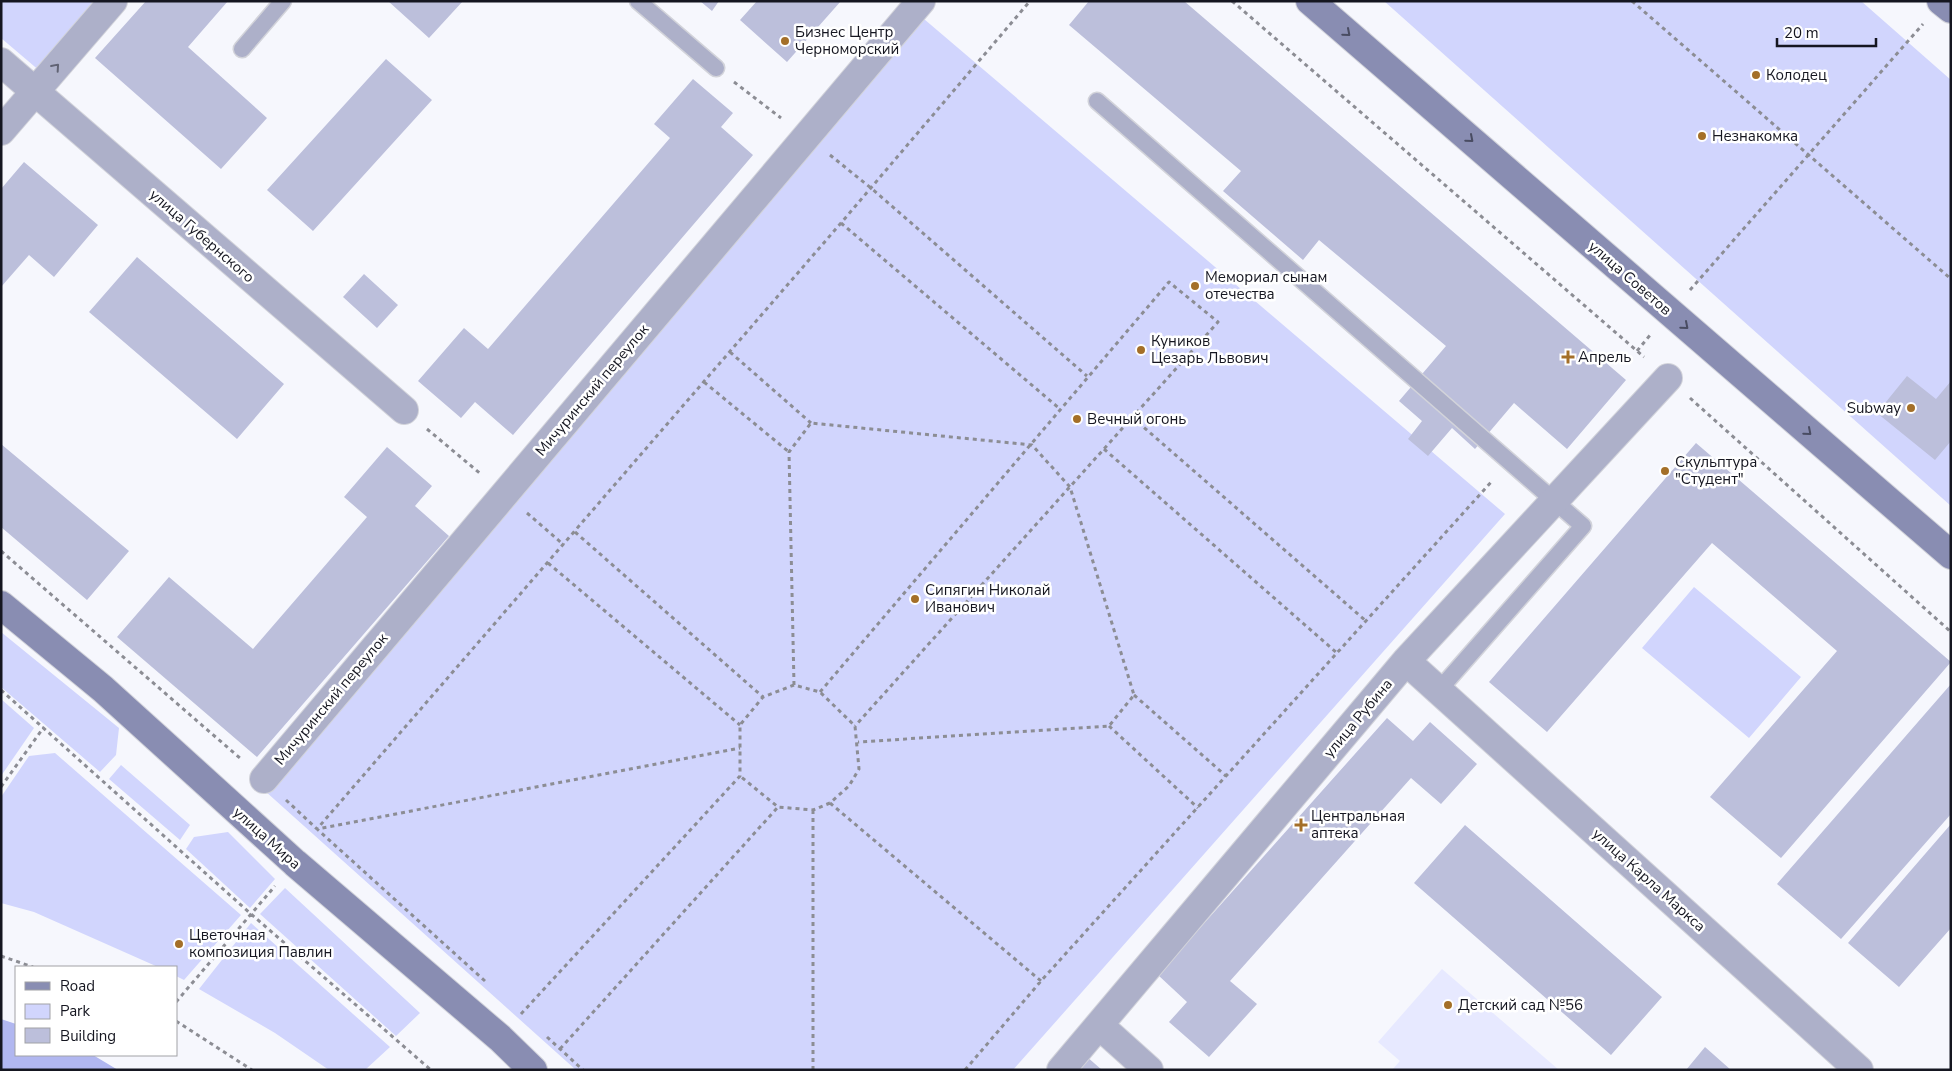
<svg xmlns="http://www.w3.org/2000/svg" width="1952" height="1071" font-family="'Nunito Sans',sans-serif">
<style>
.built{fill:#e7e9ff}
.green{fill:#d1d5fd}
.water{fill:#b1b7f0}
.building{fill:#bcbfdb}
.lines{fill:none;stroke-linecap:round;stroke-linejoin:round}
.lane-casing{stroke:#d2d3da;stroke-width:19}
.street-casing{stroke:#d2d3da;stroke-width:30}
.secondary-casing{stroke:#d2d3da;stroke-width:30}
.path{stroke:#8c8d94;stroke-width:3;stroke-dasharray:4 4;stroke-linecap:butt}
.lane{stroke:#adb0c9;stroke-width:16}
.street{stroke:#adb0c9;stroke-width:28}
.secondary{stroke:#898db2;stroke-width:28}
.oneway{stroke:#494c62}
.oneway2{stroke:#616374}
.poi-dot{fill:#a46f28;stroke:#fff;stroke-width:2}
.labels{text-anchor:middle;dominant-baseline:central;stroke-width:5;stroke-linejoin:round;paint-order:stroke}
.poi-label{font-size:15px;fill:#151620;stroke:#fff;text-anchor:start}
.street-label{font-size:15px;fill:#151620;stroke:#fff}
</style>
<rect width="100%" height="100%" fill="#f6f7fd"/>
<!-- built -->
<path class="built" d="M1442,969l117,101h-167l8,-9 -22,-19z"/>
<!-- green -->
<path class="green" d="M1,1h102l-62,71 -40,-34z
M1384,1h477l90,79v426z
M924,19l581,495 -492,556h-437l-311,-279z
M1694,587l107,90 -52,61 -107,-90z
M1,632l118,96 -3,27 -16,17 -99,-85z
M1,699l33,29 -33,48z
M55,753l186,162 -57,65 -8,-4v-9h-18l-124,-55 -33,-9v-106l28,-41z
M121,765l69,60 -10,15 -71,-61z
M228,832l47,47 -25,29 -64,-59 8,-12z
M285,888l135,125 -24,23 -136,-122z
M251,923l139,124 -25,23h-36l-54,-37 -76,-44z"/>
<!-- water -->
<path class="water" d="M1,1019l15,5v31h77l25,15h-117z"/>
<!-- building -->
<path class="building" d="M146,1h82l-40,46 79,71 -46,51 -126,-111z
M388,1h75l-34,37z
M700,1h19l-7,10z
M757,1h84l-54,61 -47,-42z
M1089,1h95l442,379 -59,69 -53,-46 -39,46 -23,-21 -24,28 -20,-17 14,-18 -23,-20 47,-55 -127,-106 -16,20 -80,-69 18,-20 -172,-146z
M386,59l46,41 -119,131 -46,-41z
M693,79l40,34 -12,14 32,28 -240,280 -38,-33 -14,16 -43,-37 46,-53 24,21 182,-211 -16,-14z
M24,162l74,63 -44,52 -25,-22 -28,32v-98z
M137,257l147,127 -47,55 -148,-127z
M364,274l34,31 -21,23 -34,-31z
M1907,376l29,23 15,-18v60l-16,19 -58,-47z
M1696,443l255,219 -170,196 -71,-61 127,-146 -125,-108 -165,189 -58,-50z
M1,444l128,107 -42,49 -86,-73z
M387,447l45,39 -17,20 34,30 -192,221 -140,-120 52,-60 84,72 114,-132 -23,-20z
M1951,684v130l-110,125 -64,-55z
M1387,718l26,23 17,-19 47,42 -36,40 -30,-26 -181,203 27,23 -48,53 -40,-35 18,-20 -29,-27z
M1951,824v104l-52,59 -51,-44z
M1465,825l197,172 -51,58 -197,-172z
M1705,1047l26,23h-45z
M1086,1056l16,14h-27z"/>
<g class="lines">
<!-- lane casing -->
<g class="lane-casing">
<path id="lane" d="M638,1l78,67
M242,49l41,-48
M1097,101l486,425 -144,164"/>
</g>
<!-- street casing -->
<g class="street-casing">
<path id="street" d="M1,62l403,348
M1,131l112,-130
M1406,661l453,409
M264,779l657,-778
M1099,1025l50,45
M1061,1070l345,-409 262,-283"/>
</g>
<!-- secondary casing -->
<g class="secondary-casing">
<path id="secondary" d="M1310,1l641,554
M1941,1l10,8
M1,605l102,84 192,174 205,175 33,32"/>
</g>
<!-- path -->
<path class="path" d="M1232,1l412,356
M1632,1l319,278
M734,82l47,36
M830,155l41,33 216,188
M841,223l219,186
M1690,290l233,-266
M1637,351l14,-17
M730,352l81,71
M704,382l85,70
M1690,398l261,234
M1132,417l234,204
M427,429l55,46
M1104,449l233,204
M527,513l37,32
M575,532l188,165
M1,551l240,208
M548,563l192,162
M794,685l-5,-233 22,-29 221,22 38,42 64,208 -25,31 -251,16
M1,690l250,224 180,156
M820,692l349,-410 49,40 -363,404
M1134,695l92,81
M1109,726l89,82
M1,787l43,-60
M286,800l31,29 423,-81
M830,803l211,178
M813,810v260
M1,956l32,11
M485,981l-168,-152 524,-606 189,-222
M176,1002l99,-116
M521,1014l219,-238v-51l23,-28 31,-12 26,7 35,34 4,43 -10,17 -19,17 -17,7 -35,-3 -38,-31
M176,1021l76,49
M547,1037l36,33
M560,1049l218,-242
M965,1070l76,-89 452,-501"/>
<!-- lane -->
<use href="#lane" class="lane"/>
<!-- street -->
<use href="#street" class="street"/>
<!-- secondary -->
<use href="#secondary" class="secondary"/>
</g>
<!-- one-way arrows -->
<defs><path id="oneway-chevron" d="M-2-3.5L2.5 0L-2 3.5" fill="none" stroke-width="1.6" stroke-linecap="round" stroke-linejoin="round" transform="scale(1.25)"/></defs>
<g class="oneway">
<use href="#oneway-chevron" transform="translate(1347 33) rotate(41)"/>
<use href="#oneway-chevron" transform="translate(1470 139) rotate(41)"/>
<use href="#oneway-chevron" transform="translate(1685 326) rotate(41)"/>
<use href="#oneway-chevron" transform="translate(1808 432) rotate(41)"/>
</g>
<use class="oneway2" href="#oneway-chevron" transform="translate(56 67) rotate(-49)"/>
<!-- markers -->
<g class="poi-dot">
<circle cx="785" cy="41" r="5"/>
<circle cx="1756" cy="75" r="5"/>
<circle cx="1702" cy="136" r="5"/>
<circle cx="1195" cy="286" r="5"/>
<circle cx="1141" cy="350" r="5"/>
<path d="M1565.5 349.5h5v5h5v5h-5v5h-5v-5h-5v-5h5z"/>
<circle cx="1911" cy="408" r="5"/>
<circle cx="1077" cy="419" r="5"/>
<circle cx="1665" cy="471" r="5"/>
<circle cx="915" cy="599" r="5"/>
<path d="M1298.5 817.5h5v5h5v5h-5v5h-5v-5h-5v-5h5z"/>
<circle cx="179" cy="944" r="5"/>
<circle cx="1448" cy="1005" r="5"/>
</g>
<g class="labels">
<!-- poi labels -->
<g class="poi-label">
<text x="795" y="32">Бизнес Центр<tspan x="795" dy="17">Черноморский</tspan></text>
<text x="1766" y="75">Колодец</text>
<text x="1712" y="136">Незнакомка</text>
<text x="1205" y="277">Мемориал сынам<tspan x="1205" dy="17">отечества</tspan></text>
<text x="1151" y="341">Куников<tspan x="1151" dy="17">Цезарь Львович</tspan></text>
<text x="1578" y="357">Апрель</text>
<text x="1901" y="408" text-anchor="end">Subway</text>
<text x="1087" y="419">Вечный огонь</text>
<text x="1675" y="462">Скульптура<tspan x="1675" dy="17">"Студент"</tspan></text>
<text x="925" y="590">Сипягин Николай<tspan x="925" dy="17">Иванович</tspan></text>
<text x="1311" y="816">Центральная<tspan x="1311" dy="17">аптека</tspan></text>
<text x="189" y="935">Цветочная<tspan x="189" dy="17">композиция Павлин</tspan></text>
<text x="1458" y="1005">Детский сад №56</text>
</g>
<!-- street labels -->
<g class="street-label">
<text transform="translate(202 236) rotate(41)">улица Губернского</text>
<text transform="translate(1630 278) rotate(41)">улица Советов</text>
<text transform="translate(592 390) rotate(-50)">Мичуринский переулок</text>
<text transform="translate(331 699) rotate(-50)">Мичуринский переулок</text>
<text transform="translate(1358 718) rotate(-50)">улица Рубина</text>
<text transform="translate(267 838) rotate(42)">улица Мира</text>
<text transform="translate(1649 880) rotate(42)">улица Карла Маркса</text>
</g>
</g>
<!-- border -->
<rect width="1952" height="1071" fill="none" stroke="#151620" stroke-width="5"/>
<!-- legend -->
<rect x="15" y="966" width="162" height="90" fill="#ffffff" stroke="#a1a2a6"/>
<rect x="25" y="982" width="25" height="8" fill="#898db2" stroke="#a1a2a6"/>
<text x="60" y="991" font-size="15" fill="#151620">Road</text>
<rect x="25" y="1004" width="25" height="15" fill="#d1d5fd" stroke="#a1a2a6"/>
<text x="60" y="1016" font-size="15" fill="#151620">Park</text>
<rect x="25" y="1028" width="25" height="15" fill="#bcbfdb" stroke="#a1a2a6"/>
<text x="60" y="1041" font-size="15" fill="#151620">Building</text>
<!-- scale -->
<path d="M1777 38v8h99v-8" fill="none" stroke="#151620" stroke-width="2.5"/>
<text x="1784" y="38" font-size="15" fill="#151620" stroke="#ffffff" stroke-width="4" paint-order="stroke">20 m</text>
</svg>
